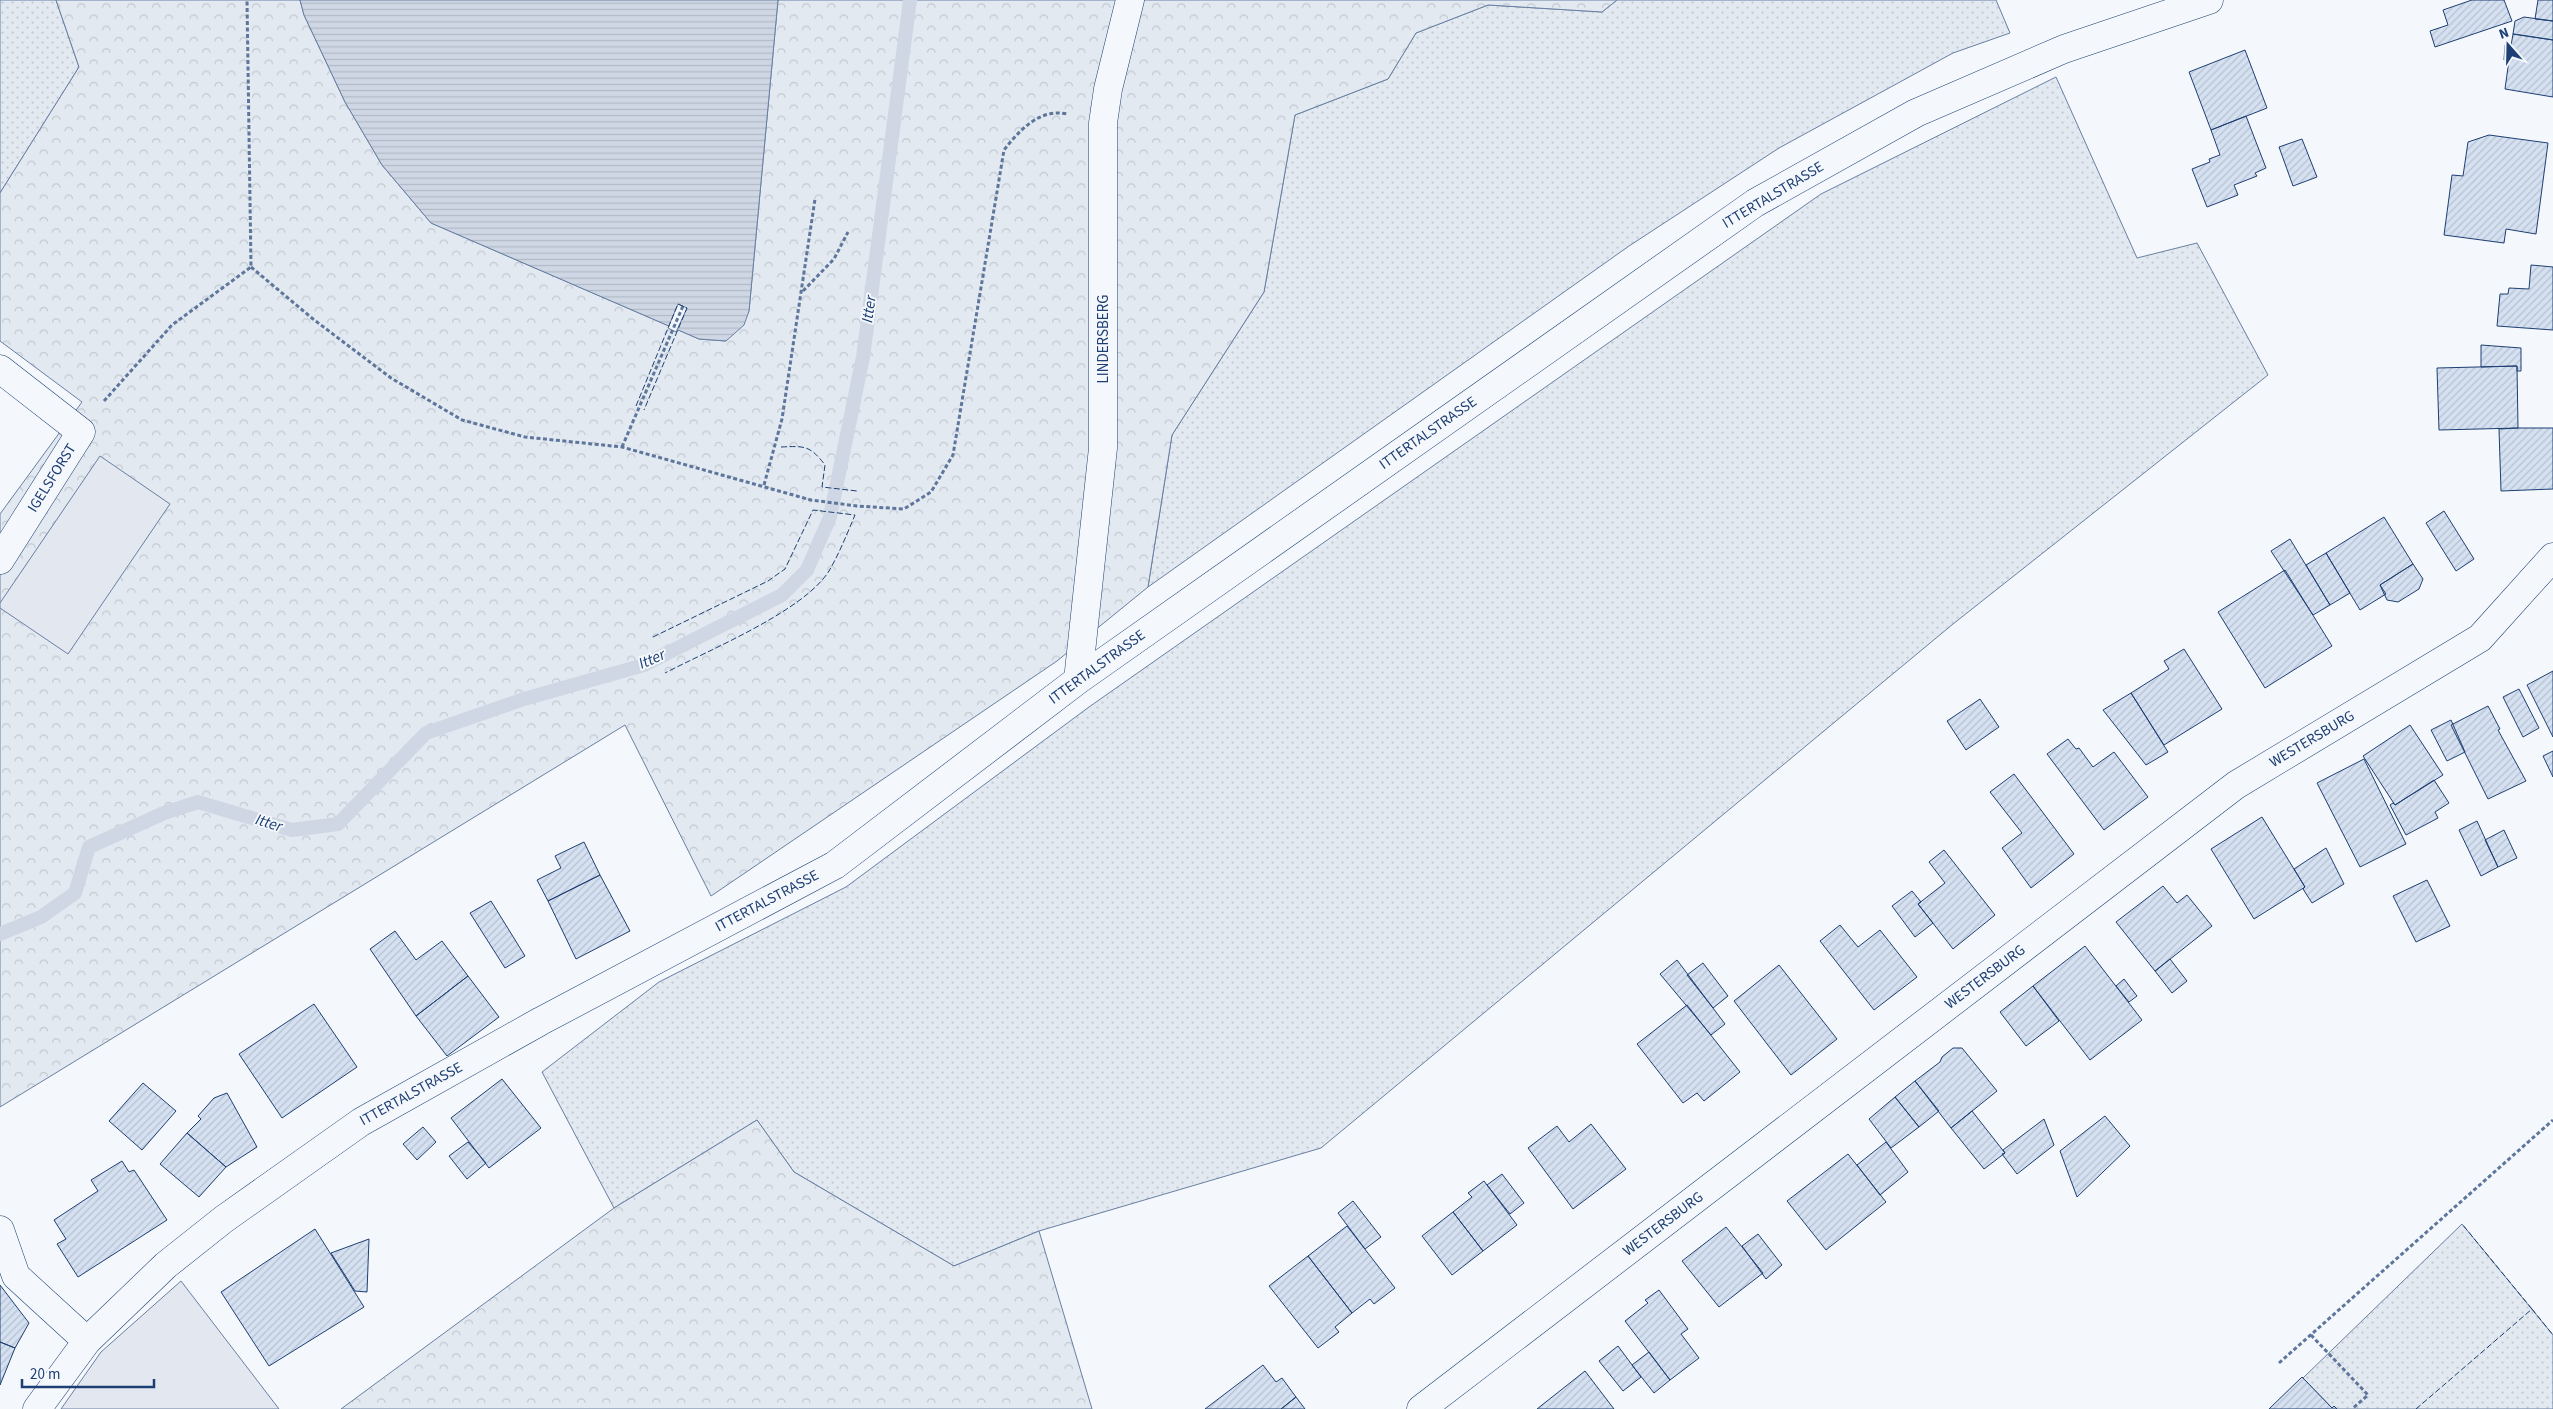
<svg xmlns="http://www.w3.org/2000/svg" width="2553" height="1409" font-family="'Source Sans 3',sans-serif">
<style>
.grass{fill:url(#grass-dots);stroke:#687fa3}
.forest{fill:url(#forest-crowns);stroke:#687fa3}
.parking{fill:#e3e8f0;stroke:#687fa3}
.water{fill:url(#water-rules);stroke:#687fa3}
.pier{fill:#f4f7fb;stroke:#687fa3}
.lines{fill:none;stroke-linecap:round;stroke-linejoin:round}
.stream{stroke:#cfd7e4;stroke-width:14}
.building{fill:url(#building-hatch);stroke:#1d3f73}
.minor-casing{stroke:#1d3f73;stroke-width:29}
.path{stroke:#5e769c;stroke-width:3;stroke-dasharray:4 2.5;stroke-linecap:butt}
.minor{stroke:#f4f7fb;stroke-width:28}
.fence{stroke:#1d3f73;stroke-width:1;stroke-dasharray:6 2.5;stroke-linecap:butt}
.labels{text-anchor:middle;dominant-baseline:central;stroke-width:4;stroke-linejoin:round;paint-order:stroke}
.street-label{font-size:15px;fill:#1d3f73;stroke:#f4f7fb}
.water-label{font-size:16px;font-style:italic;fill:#1d3f73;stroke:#f4f7fb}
</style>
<defs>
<pattern id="grass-dots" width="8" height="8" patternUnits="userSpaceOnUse" patternTransform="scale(1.25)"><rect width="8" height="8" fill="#e3e9f0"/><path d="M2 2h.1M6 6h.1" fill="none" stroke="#c2c9d1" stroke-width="1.8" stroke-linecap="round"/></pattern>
<pattern id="forest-crowns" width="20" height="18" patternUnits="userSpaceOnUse" patternTransform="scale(1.25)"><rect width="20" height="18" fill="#e3e9f0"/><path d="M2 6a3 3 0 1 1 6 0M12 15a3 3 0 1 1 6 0" fill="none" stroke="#c2c9d1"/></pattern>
<pattern id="water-rules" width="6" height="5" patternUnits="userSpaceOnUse" patternTransform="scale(1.25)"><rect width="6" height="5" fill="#cfd7e4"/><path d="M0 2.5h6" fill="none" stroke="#b1bac7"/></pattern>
<pattern id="building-hatch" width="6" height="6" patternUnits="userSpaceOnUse" patternTransform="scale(1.25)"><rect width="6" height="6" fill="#d5e0f0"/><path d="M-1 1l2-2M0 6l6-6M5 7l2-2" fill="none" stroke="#b6c1d1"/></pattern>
</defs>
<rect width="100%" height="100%" fill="#f4f7fb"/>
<!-- grass -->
<path class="grass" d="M0,0h56l23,67 -79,126z
M1617,0h379l14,33 -57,20 -174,95 -150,98 -481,341 24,-152 92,-143 31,-177 93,-36 28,-46 72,-28 114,7z
M2056,77l81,181 60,-15 71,132 -315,249 -632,524 -282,83 -85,35 -160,-94 -37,-52 -143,88 -72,-136 117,-90 187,-95 243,-180 732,-513z
M2462,1224l91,111v74h-216l-3,-3 -2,2 -29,-30z"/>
<!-- forest -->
<path class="forest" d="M56,0h244l4,15 41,87 37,63 49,58 268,116 27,2 23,-30 29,-311h839l-15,12 -114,-7 -72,28 -28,46 -93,36 -31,177 -92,143 -24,152 -91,74 -346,235 -86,-171 -625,382v-593l82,-112 -82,-61v-148l79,-126z
M757,1120l37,52 160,94 85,-35 53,178h-751l273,-201z"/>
<!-- parking -->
<path class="parking" d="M100,456l70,48 -102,150 -68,-46v-5z
M181,1281l98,128h-218l40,-57z"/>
<!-- water -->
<path class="water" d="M300,0h478l-29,311 -5,14 -18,16 -27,-2 -268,-116 -49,-58 -37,-63 -41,-87z"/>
<!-- pier -->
<path class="pier" d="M678,304l9,4 -11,24 -8,-4z"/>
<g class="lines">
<!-- stream -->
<path class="stream" d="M0,934l41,-17 34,-24 14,-46 75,-34 34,-11 94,28 46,-6 88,-91 98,-34 120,-34 138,-70 25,-25 23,-53 33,-160 47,-357"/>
</g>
<!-- building -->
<path class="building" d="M2472,0h32l8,21 -77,26 -5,-16 18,-6 -5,-15z
M2538,0h15v21l-18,-2z
M2524,17l29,4v19l-40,-6 2,-13z
M2513,34l40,6v57l-48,-8 4,-29h-5l1,-15 6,1z
M2245,50l22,58 -56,22 -22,-58z
M2246,116l20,52 -11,5 2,3 -23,9 4,10 -31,12 -15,-38 18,-7 -1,-3 11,-4 -9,-25z
M2489,135l59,8 -12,91 -30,-5 -2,14 -60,-8 8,-60 11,1 5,-34z
M2302,139l15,38 -24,9 -14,-39z
M2531,265l22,2v63l-56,-4 3,-32h8l1,-6 20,1z
M2481,345l40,3v23h-4v-5l-36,1z
M2517,366l1,62 -79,2 -2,-62z
M2518,428h35v61l-52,2 -2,-62z
M2444,511l30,48 -18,12 -30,-48z
M2384,517l29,47 -33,21 6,9 -26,16 -34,-57z
M2290,539l40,66 -17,10 -42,-64z
M2326,553l24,40 -20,12 -24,-40z
M2413,564l10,15 -4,10 -21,13 -11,-2 -7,-15z
M2285,570l47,76 -67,42 -47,-76z
M2184,649l38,60 -58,36 -33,-52 38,-24 -5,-8z
M2553,671v66l-26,-52z
M2519,689l20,39 -16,9 -20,-40z
M2131,693l37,59 -22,13 -43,-55z
M1980,699l19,28 -33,23 -19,-29z
M2488,706l12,23 -2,1 28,51 -38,18 -37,-74z
M2451,720l14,32 -18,9 -16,-31z
M2410,725l33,50 -48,30 -32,-49z
M2068,739l8,10 3,-1 14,19 21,-15 34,45 -44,33 -57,-76z
M2553,751v26l-10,-21z
M2364,759l42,85 -46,23 -43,-84z
M2014,774l60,80 -43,34 -29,-40 20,-15 -32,-41z
M2434,780l15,23 -14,9 3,6 -32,17 -16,-30 3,-2 2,2z
M2262,817l43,70 -51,32 -43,-70z
M2477,821l21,46 -17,9 -22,-46z
M2504,830l13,28 -19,9 -13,-27z
M584,842l16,33 -52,26 -11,-21 24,-12 -6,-12z
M2326,848l18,36 -32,19 -9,-14 2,-2 -11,-18z
M1944,850l51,65 -42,34 -35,-45 27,-21 -16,-21z
M600,875l30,56 -54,28 -28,-58z
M2427,880l23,46 -34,16 -23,-46z
M2163,886l14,17 10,-8 25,31 -57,45 -39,-49z
M1912,891l9,11 -3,2 15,19 -18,14 -23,-31z
M491,901l34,55 -20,12 -35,-55z
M1840,925l18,22 22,-17 37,47 -43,33 -54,-69z
M395,931l21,29 26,-19 26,35 -52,40 -46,-67z
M2085,946l57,74 -52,40 -57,-74z
M2170,959l17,22 -15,12 -17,-22z
M1677,960l48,64 -14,11 -51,-61z
M1703,963l25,33 -15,12 -26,-33z
M1779,965l58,74 -46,36 -57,-74z
M468,976l31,41 -52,39 -31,-40z
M2124,979l13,17 -8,6 -13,-16z
M2033,986l26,35 -33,25 -26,-34z
M314,1004l43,63 -75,51 -43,-64z
M1687,1005l53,67 -36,29 -7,-8 -14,10 -46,-59z
M1953,1048h9l35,43 -46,37 -36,-47 25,-19 2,-5z
M502,1079l39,49 -52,40 -38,-50z
M1915,1081l24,30 -20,16 -24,-30z
M143,1083l33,28 -34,39 -33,-29z
M227,1093l30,54 -31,20 -39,-34 14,-14 -3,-3 16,-18z
M1895,1097l24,30 -28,21 -22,-29z
M1972,1111l33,42 -21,16 -33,-41z
M2105,1116l25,30 -53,51 -17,-46z
M2044,1119l10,26 -37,29 -15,-20 3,-1 -2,-3z
M1591,1124l35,45 -53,40 -45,-61 29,-22 12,16z
M423,1127l13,15 -19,18 -14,-16z
M187,1133l39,34 -27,30 -39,-33z
M468,1142l18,21 -19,16 -18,-23z
M1886,1142l22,30 -28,23 -23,-30z
M1848,1154l38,48 -60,48 -39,-49z
M122,1161l7,11 5,-2 33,50 -89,57 -21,-33 9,-5 -12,-19 44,-29 -7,-11z
M1502,1174l22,29 -14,11 -23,-29z
M1484,1181l33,44 -34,26 -30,-39 19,-15 -4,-4z
M1353,1201l28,36 -16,12 -27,-36z
M1453,1212l30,39 -31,24 -30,-39z
M1347,1226l48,62 -21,16 -4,-5 -18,14 -44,-57z
M1726,1227l37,46 -44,34 -37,-46z
M315,1229l49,78 -95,59 -48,-74z
M1758,1234l24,31 -16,14 -24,-33z
M369,1239l-2,53 -12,-1 -24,-38z
M1308,1256l44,57 -17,14 4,5 -21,16 -49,-62z
M0,1285l29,38 -14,25 -15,-6z
M1659,1290l29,39 -7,5 18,24 -29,22 -45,-59 23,-18 -3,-3z
M0,1342l15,6 -15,37z
M1618,1346l23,31 -18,14 -24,-30z
M1649,1352l21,28 -16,13 -22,-28z
M1263,1365l13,17 6,-4 14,19 -15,12h-76z
M1585,1371l29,38h-77z
M2302,1377l30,31 2,-2 3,3h-68z
M1296,1397l9,12h-24z"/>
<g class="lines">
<!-- minor casing -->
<g class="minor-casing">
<path id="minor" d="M0,369l81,63 -81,128
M1078,680l25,-232v-325l5,-34 22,-89
M0,1230l16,46 71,65
M37,1409l50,-68 79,-76 58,-46 137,-97 180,-101 294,-156 243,-185 677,-477 161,-90 148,-64 145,-49
M1421,1409l815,-624 244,-147 73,-81"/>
</g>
<!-- path -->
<path class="path" d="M251,267l62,52 78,59 71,42 63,17 97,10 189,53 46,6 47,3 27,-17 22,-37 51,-305c15,-19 35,-42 63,-36
M803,291l31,-32 14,-27
M104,401l68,-76 79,-58 -4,-267
M622,447l61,-141
M764,485l18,-66 33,-220
M2311,1335l57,60 -16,14
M2279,1363l274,-243"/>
<!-- minor -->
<use href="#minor" class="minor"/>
<!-- fence -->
<path class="fence" d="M636,406l42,-102 9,4 -43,102
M781,447c23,-1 29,-2 44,18l-3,22 35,4
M653,637l115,-56 17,-12 28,-59 42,5c-8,19 -16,39 -26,56 -25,40 -120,79 -164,102
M2532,1309l21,26
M2416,1409l116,-100 -70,-85"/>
</g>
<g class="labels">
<!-- street labels -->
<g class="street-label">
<text transform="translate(1773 195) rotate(-31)">ITTERTALSTRASSE</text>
<text transform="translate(1103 339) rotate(-90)">LINDERSBERG</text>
<text transform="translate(1428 433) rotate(-35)">ITTERTALSTRASSE</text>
<text transform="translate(52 478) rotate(-58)">IGELSFORST</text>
<text transform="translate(1097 667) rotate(-36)">ITTERTALSTRASSE</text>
<text transform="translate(2312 739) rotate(-31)">WESTERSBURG</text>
<text transform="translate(767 901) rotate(-28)">ITTERTALSTRASSE</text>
<text transform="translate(1985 977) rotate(-37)">WESTERSBURG</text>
<text transform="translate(411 1094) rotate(-29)">ITTERTALSTRASSE</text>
<text transform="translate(1663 1224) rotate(-37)">WESTERSBURG</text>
</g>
<!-- water labels -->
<g class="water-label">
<text transform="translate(869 309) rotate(-82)">Itter</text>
<text transform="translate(652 659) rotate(-24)">Itter</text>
<text transform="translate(269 823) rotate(17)">Itter</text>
</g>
</g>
<!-- north arrow -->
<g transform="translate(2508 45) rotate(340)" stroke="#f4f7fb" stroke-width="4" paint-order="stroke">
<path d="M0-4L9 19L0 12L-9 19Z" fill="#1d3f73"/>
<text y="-8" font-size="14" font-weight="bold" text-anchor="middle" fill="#1d3f73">N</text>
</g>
<!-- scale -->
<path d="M22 1379v8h132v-8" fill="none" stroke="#1d3f73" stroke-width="2.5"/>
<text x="30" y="1379" font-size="15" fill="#1d3f73" stroke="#f4f7fb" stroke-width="4" paint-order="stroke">20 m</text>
</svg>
